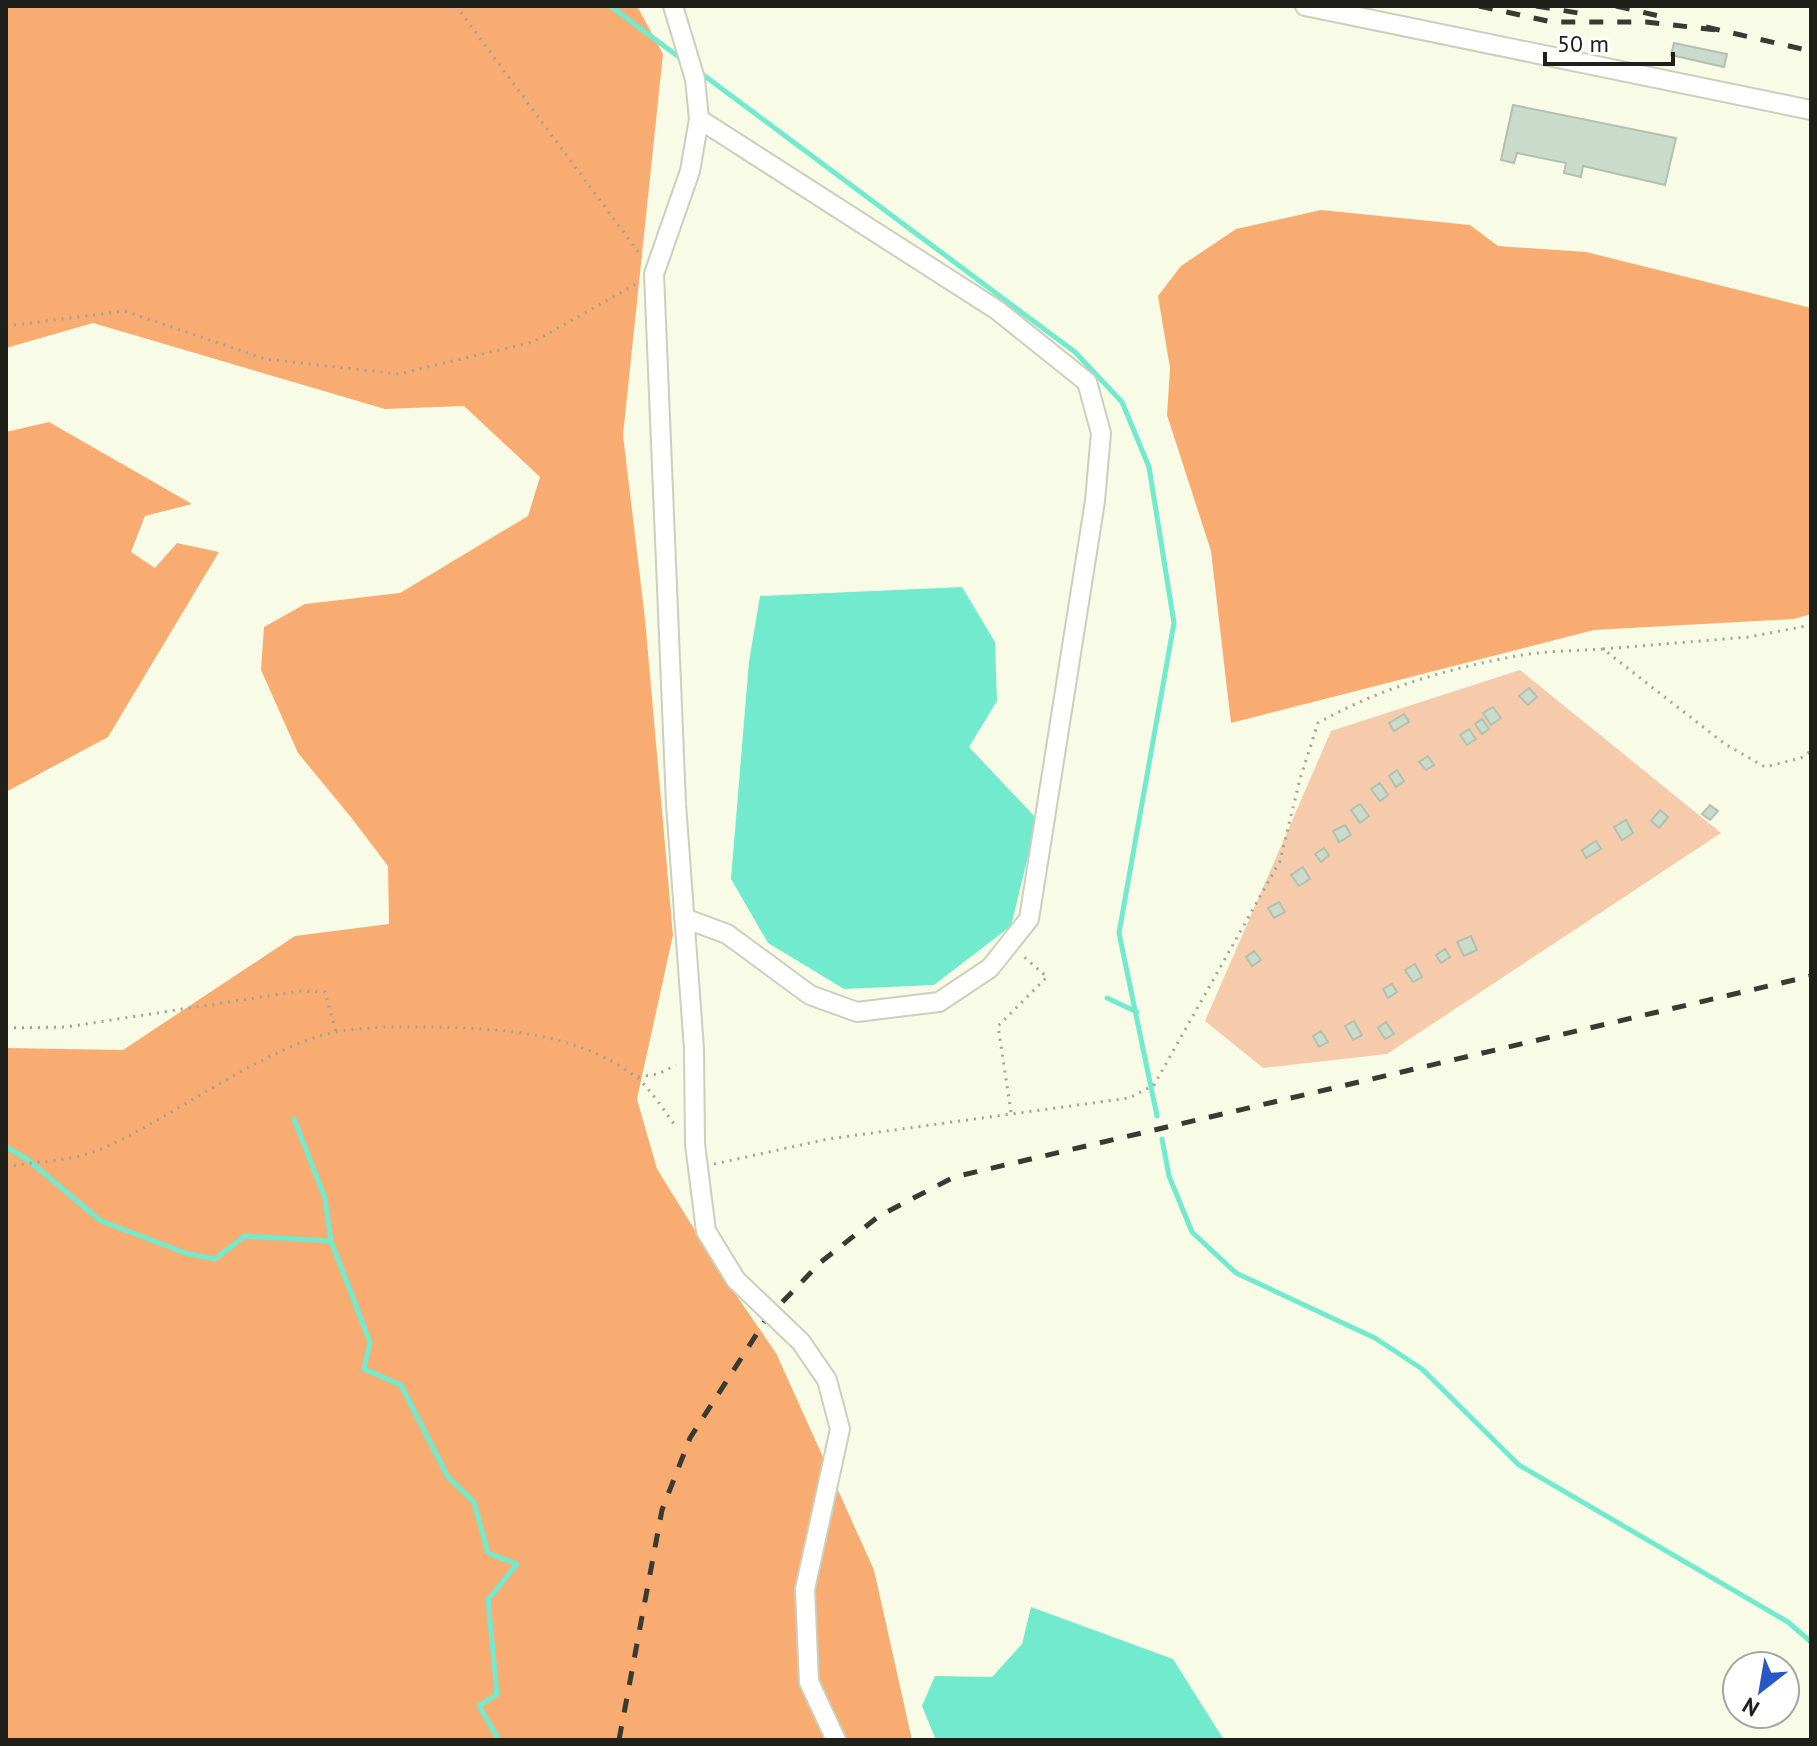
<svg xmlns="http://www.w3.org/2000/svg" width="1817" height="1746" font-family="'PT Sans',sans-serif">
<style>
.green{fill:#f6cbac}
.forest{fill:#f9ac71}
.water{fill:#72eacd}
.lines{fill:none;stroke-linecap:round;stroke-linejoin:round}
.stream{stroke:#72eacd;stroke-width:5}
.building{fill:#cbdbcb;stroke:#b1c1b1;stroke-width:2}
.minor-casing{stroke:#cbcfbb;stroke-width:22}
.path{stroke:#a1a394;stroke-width:3;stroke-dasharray:2 6;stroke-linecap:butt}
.minor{stroke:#fff;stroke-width:18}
.rail{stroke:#393b32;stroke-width:5;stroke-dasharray:14 14;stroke-linecap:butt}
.minor-bridge-casing{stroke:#cbcfbb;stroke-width:22;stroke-linecap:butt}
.minor-bridge{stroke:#fff;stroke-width:18}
</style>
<rect width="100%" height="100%" fill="#f8fce7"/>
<!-- green -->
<path class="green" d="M1520,670l201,163 -334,221 -124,14 -58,-47 126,-290z"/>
<!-- forest -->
<path class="forest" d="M6,6h631l26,48 -40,381 22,184 28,316 -36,164 20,70 70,113 49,71 98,217 38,170h-906v-692l117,2 172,-114 94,-12 -1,-58 -38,-50 -52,-63 -37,-83 3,-43 41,-23 95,-11 128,-77 12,-39 -76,-71 -79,3 -292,-86 -87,25z
M1321,210l149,15 28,21 88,6 225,56v306l-17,5 -200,11 -363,93 -20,-172 -44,-136 3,-47 -12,-72 23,-30 55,-37z
M49,422l143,82 -47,12 -14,36 24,16 22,-25 42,9 -111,185 -102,55v-360z"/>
<!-- water -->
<path class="water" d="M962,587l33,55 2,59 -28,46 68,72 -26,107 -77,59 -90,4 -76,-46 -37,-64 18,-217 11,-66z
M1031,1607l142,52 51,81h-288l-14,-34 13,-30 57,1 30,-33z"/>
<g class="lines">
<!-- stream -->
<path class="stream" d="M610,6l73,54
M698,71l377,281 47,50 27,65 25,156 -55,310 38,183
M1107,998l30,14
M294,1119l31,79 6,43
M1162,1139l7,37 23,56 44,41 139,65 47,31 97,96 269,157 23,20
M6,1147l21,12 74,62 87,33 27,5 30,-23 86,5 39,101 -6,27 37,16 47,92 26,25 14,51 29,11 -29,36 9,94 -18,12 20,34"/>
</g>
<!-- building -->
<path class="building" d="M1674,43l53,11 -3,13 -53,-12z
M1513,105l163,33 -11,47 -82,-19 -2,11 -17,-4 2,-10 -49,-10 -3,10 -13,-3z
M1529,688l8,9 -9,8 -9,-9z
M1493,707l8,11 -10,7 -8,-12z
M1404,714l5,8 -15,9 -5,-8z
M1482,719l7,10 -7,5 -7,-10z
M1469,729l7,10 -9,6 -7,-10z
M1428,756l6,9 -8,5 -7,-8z
M1397,770l7,11 -8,6 -7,-11z
M1380,783l8,12 -8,6 -9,-12z
M1360,804l9,12 -9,7 -9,-13z
M1710,805l8,6 -8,9 -8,-6z
M1660,810l8,7 -9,11 -8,-7z
M1626,820l7,13 -11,7 -8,-13z
M1345,825l6,10 -12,7 -6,-11z
M1596,841l5,8 -15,9 -4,-8z
M1324,848l5,7 -8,7 -6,-8z
M1303,867l7,12 -11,7 -8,-11z
M1279,902l6,10 -11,6 -6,-10z
M1471,936l6,14 -13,6 -7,-14z
M1445,949l5,8 -9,6 -5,-8z
M1254,951l7,9 -9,6 -6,-9z
M1415,964l7,13 -9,5 -8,-12z
M1392,984l5,8 -9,6 -5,-9z
M1354,1021l8,14 -9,5 -8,-14z
M1386,1022l8,12 -9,5 -7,-11z
M1321,1031l7,11 -9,5 -6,-11z"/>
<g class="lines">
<!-- minor casing -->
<g class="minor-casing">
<path id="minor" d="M673,6l22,73 4,40 -9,52 -36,103 22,530 18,245 1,95 11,87 30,49
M1305,6l506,104
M684,918l43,16 83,61 47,17 82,-10 51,-34 39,-49 66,-418 6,-68 -14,-51 -90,-72 -298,-191
M801,1342l26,38 13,49 -35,160 4,93 27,58"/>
</g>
<!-- path -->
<path class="path" d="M456,6l186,251
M6,326l119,-15 140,48 133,15 135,-32 105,-59
M1603,649l146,-12 62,-12
M6,1028l60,-1 234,-36 25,1 11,40
M638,1077l20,-3 18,-9
M1011,1112l-13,-86 49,-49 -24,-21
M714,1164l114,-25 301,-41 25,-13 126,-224 20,-82 18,-56c60,-34 125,-53 193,-66 29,-6 62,-6 92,-8l122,95 40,23 36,-9 10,-7
M6,1167c28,-6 57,-5 84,-14 27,-9 51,-24 76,-38 45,-26 90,-55 139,-74 39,-15 79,-14 120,-14 73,1 148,4 210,49 16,13 29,35 42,52"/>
<!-- minor -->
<use href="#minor" class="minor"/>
<!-- rail -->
<path class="rail" d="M1479,6l73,16h94l71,8
M1536,6l42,7
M1616,6l43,10
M1706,27l105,24
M619,1740l43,-230 28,-72 77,-120 54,-56 58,-46 75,-39 857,-201"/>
<!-- minor-bridge casing -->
<g class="minor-bridge-casing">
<path id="minor-bridge" d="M736,1280l65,62"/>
</g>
<!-- minor-bridge -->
<use href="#minor-bridge" class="minor-bridge"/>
</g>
<!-- border -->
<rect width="1817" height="1746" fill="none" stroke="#1f2019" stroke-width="16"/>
<!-- north arrow -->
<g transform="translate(1761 1690) rotate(211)"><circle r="38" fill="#ffffff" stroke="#a5a6a3" stroke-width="2"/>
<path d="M0-6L14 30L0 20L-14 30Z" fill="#2659c6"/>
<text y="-12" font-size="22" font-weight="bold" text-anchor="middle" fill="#1f2019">N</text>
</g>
<!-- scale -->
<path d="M1545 52v12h128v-12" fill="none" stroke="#1f2019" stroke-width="4"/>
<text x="1557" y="52" font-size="24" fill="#1f2019" stroke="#ffffff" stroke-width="6" paint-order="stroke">50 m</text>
</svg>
